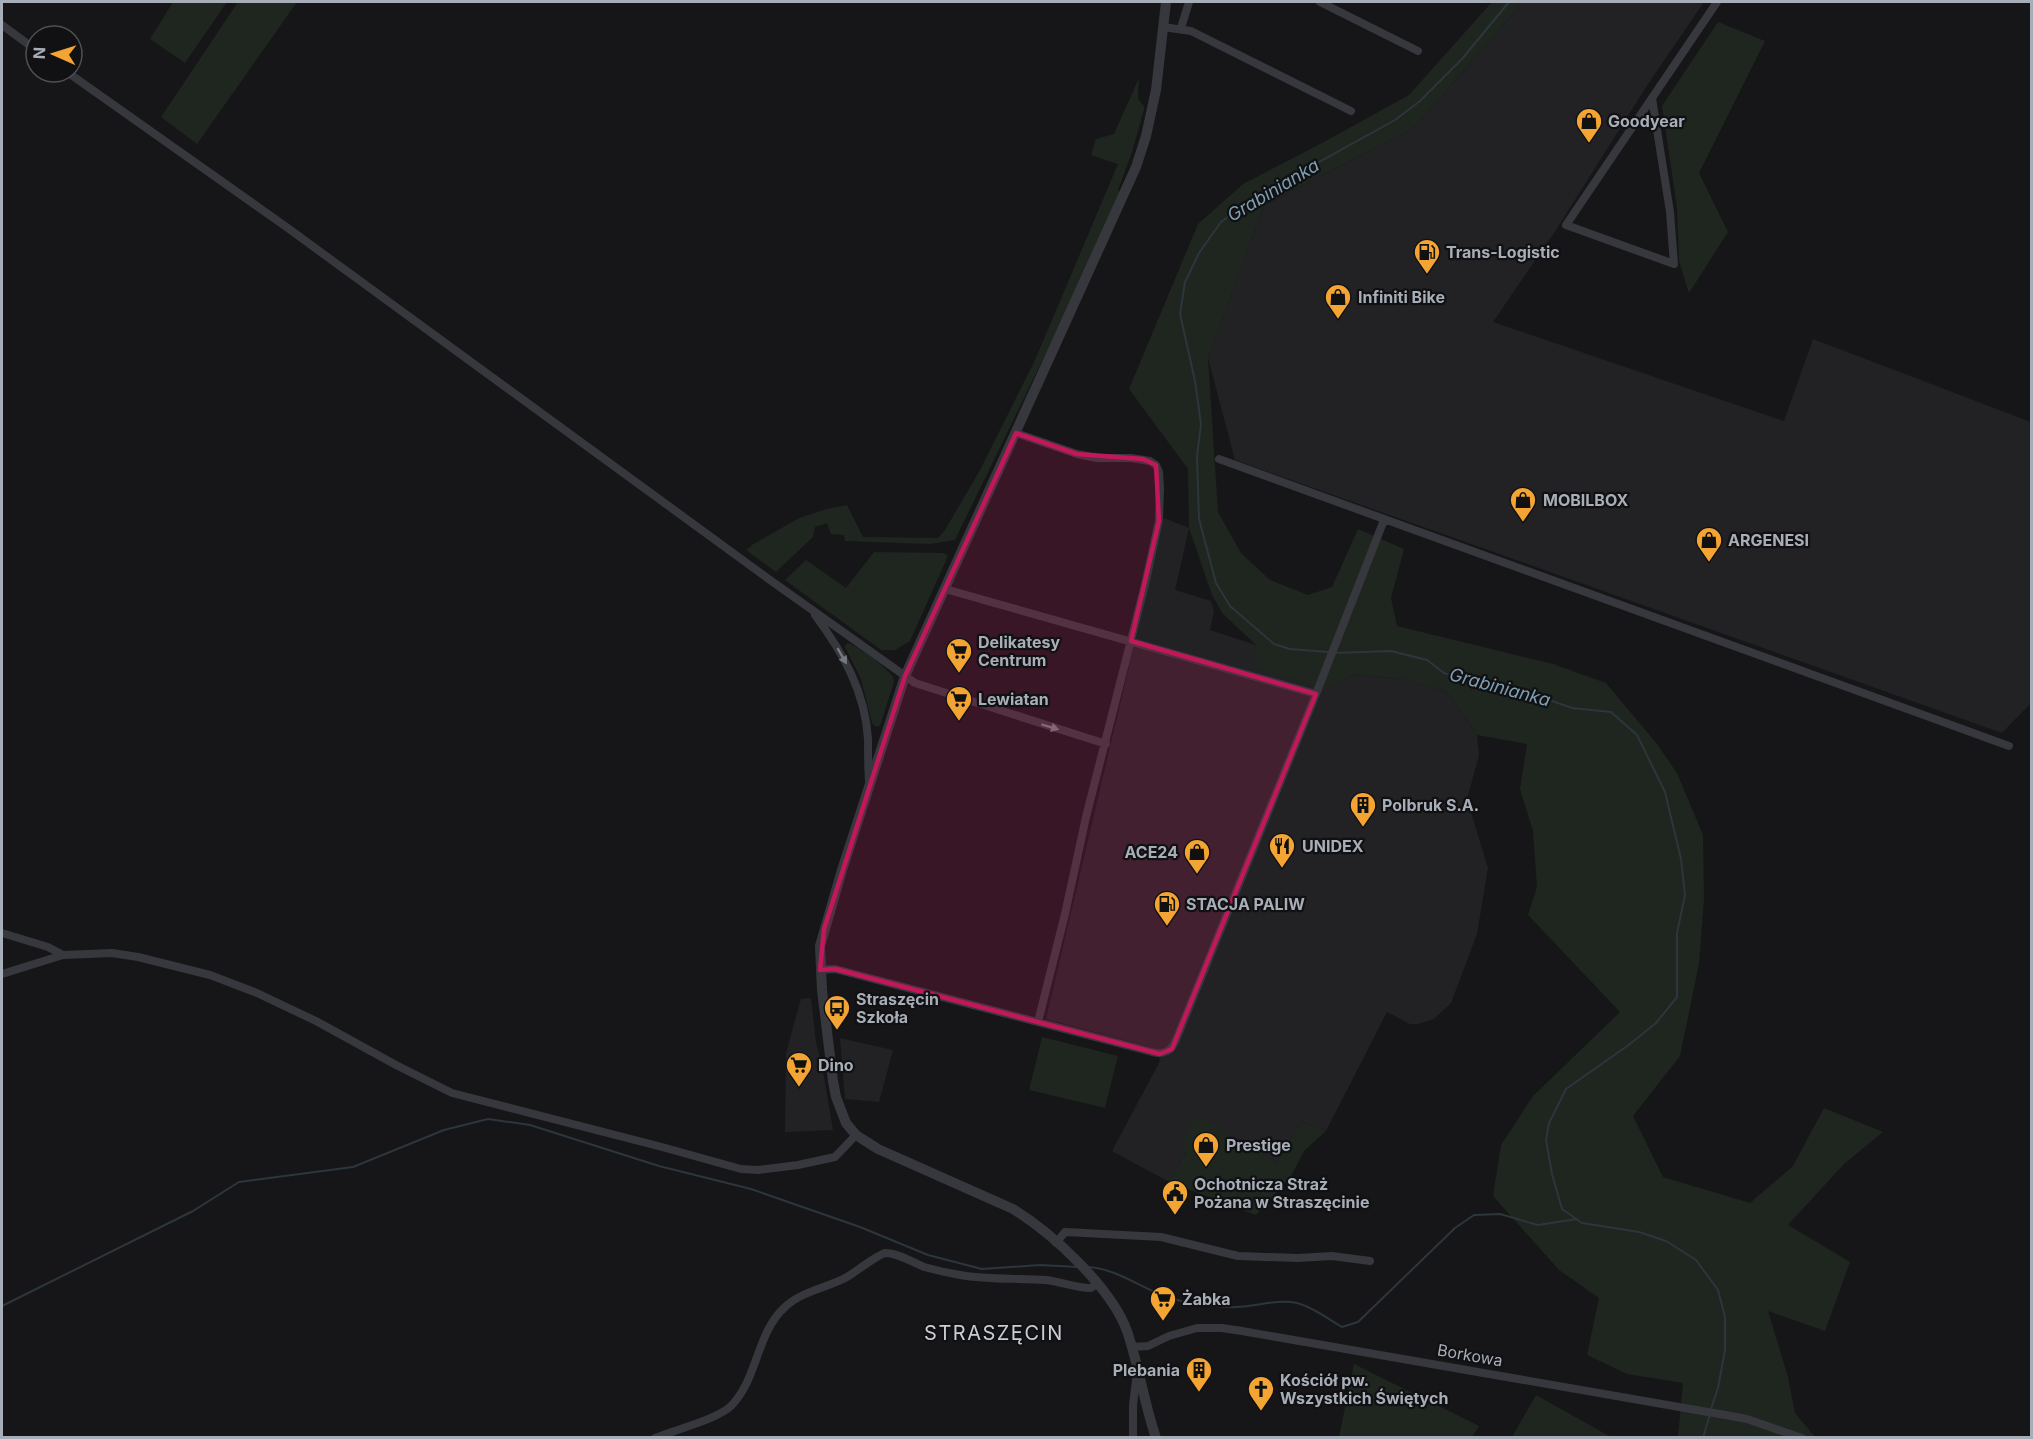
<svg xmlns="http://www.w3.org/2000/svg" width="2033" height="1439" font-family="Inter,sans-serif">
<style>
.built{fill:#222225}
.green{fill:#1e261f}
.lines{fill:none;stroke-linecap:round;stroke-linejoin:round}
.stream{stroke:#2c363c;stroke-width:2}
.minor{stroke:#37383d;stroke-width:8}
.tertiary{stroke:#37383d;stroke-width:10}
.oneway{fill:#757981}
.marked{fill:#c2185b;fill-opacity:0.2;stroke:#c2185b;stroke-width:4.5;stroke-linejoin:round}
.labels{text-anchor:middle;dominant-baseline:central;stroke-width:4.5;stroke-linejoin:round;paint-order:stroke}
.poi-label{font-size:16px;font-weight:bold;fill:#a8aeb8;stroke:#111113;text-anchor:start}
.street-label{font-size:16px;fill:#a8aeb8;stroke:#111113}
.water-label{font-size:18px;font-style:italic;fill:#7f9fb3;stroke:#111113}
.quarter-label{font-size:20px;letter-spacing:1.5px;fill:#c9cdd4;stroke:#111113}
</style>
<rect width="100%" height="100%" fill="#161618"/>
<!-- built -->
<path class="built" d="M1520,2h184l-56,82 -92,146 -63,92 291,99 29,-82 218,83 1,277 -3,6 -27,28 -767,-273 -27,-102 56,-152 151,-79 101,-117z
M1164,518l25,10 -14,62 36,11 3,10 -4,19 46,15 72,44 25,-15 50,5 43,12 31,44 2,20 -12,44 21,69 -11,66 -26,69 -17,16 -16,5h-8l-23,-12 -61,119 -25,-9 -25,42 -90,-12 -17,30 -57,-31 48,-90 -3,-12 -111,-30z
M811,998l5,45 6,22 11,65 -48,2 1,-79 15,-54z
M840,1038l53,12 -14,52 -34,-3z"/>
<!-- green -->
<path class="green" d="M173,2h54l-42,61 -35,-24z
M238,2h59l-100,142 -36,-27z
M1492,2h28l-3,7 -102,118 -151,79 -56,152 10,154 23,41 29,27 38,15 24,-8 26,-58 46,20 -13,49 6,28 156,38 53,19 51,61 20,29 26,62 1,65 -5,64 -19,92 -47,60 30,61 87,26 43,-37 31,-58 59,24 -39,32 -56,61 62,37 -25,69 -57,-20 20,66 7,36 20,24h-137l5,-54 -56,-9 -40,-19 12,-57 -40,-28 -66,-74 8,-51 32,-49 87,-84 -92,-97 9,-28 -4,-56 -13,-42 7,-45 -50,-9 -31,-44 -43,-12 -50,-5 -25,15 -74,-21 2,-23 -33,-31 -11,-19 -23,-67 -1,-59 -59,-80 69,-165 45,-40 79,-41 87,-48z
M1718,22l47,19 -66,132 29,59 -39,61 -10,-32 -2,-53 -15,-102z
M1139,78l-1,21 6,7v4l-12,42 -14,38 2,2 -59,130 -106,218 -25,4 -85,-3 -1,-6 -13,-1 -4,-11 -12,4 -2,10 -37,35 -30,-22 6,-5 47,-27 28,-9 20,-4 16,32 75,1 7,-8 35,-60 55,-110 83,-196 -27,-9 5,-16 18,-5z
M874,552l70,1 4,3 -38,85 -15,9h-14l-96,-70 21,-20 40,28z
M847,643c12,3 39,24 46,34l1,5 -14,44 -4,1 -4,-4 -11,-44 -16,-32z
M1042,1037l76,19 -13,52 -76,-18z
M1197,1114l79,50 25,-42 25,9 -22,20 -13,25 -35,39 -87,-33 17,-30 -7,-7z
M1354,1364l125,62 -7,11h-133z
M1536,1395l75,42h-99z"/>
<g class="lines">
<!-- stream -->
<path class="stream" d="M1328,652l-38,-3 -16,-5 -44,-38 -14,-23 -17,-64 -2,-63 4,-32 -6,-43 -15,-67 5,-32 14,-29 22,-31 35,-25 139,-77 25,-19 42,-42 47,-57
M1334,653l57,-2 36,9 17,13 21,7 25,3 40,10 42,15 39,4 26,23 28,57 16,67 4,36 -8,38v64l-21,26 -26,21 -64,45 -17,34 -3,17 6,34 10,35 20,14 57,9 27,9 30,19 22,30 7,27v33l-7,38 -7,21
M1087,1267c31,1 57,24 86,32 15,4 49,9 64,8 20,-1 41,-8 60,-4 16,4 31,16 45,24l16,-5 97,-94 19,-13 26,-1 38,11 39,-6
M2,1306l191,-95 46,-29 114,-15 91,-37 44,-11 42,6 129,41 92,23 109,38 68,28 54,14 58,-4 38,2
M1703,1438l7,-24"/>
<!-- minor -->
<path class="minor" d="M1320,2l98,49
M2,25l34,25
M1163,27l28,4 160,80
M1181,28l8,-26
M67,72l218,154 485,354 145,103 191,61
M1652,98l18,114 4,52 -108,-39 151,-223
M1016,433l61,21 20,4h34l19,3 6,4 3,7 1,16 -1,33 -14,64 -59,232 -21,97 -27,108
M1219,459l790,287
M945,589l371,105 68,-174
M815,615c28,38 50,76 53,124 0,14 0,28 1,42
M2,933l46,14 15,8
M820,970l15,-1 317,83c13,3 19,-1 24,-12l140,-346
M2,974l61,-19 49,-2 26,4 72,18 47,18 59,28 80,44 56,28 210,54 79,22 17,1 40,-5 37,-8 21,-22
M1056,1243l9,-11 96,5 77,19 60,2 34,-2 38,5
M1132,1347l16,-1 21,-10 28,-8h25l20,3 489,85 16,3 55,19
M655,1438c19,-8 63,-19 76,-32 27,-27 25,-73 54,-99 17,-16 42,-19 62,-30 8,-5 32,-23 38,-24 13,0 27,9 39,14 11,3 24,6 36,8 28,5 58,3 86,5 16,2 30,8 45,8l7,-5
M1133,1438v-33l4,-33"/>
<!-- tertiary -->
<path class="tertiary" d="M1156,1438c-12,-35 -17,-72 -29,-107 -16,-44 -75,-98 -114,-122l-135,-60 -22,-14 -10,-12 -10,-26 -3,-16 -11,-91 -2,-44 22,-76 63,-194 231,-509 10,-31 10,-46 10,-88"/>
</g>
<!-- one-way arrows -->
<defs><path id="oneway-solid" d="M-6-.8H1V-3.2L6.5 0L1 3.2V.8H-6Z" transform="scale(1.5)"/></defs>
<g class="oneway">
<use href="#oneway-solid" transform="translate(842 656) rotate(60)"/>
<use href="#oneway-solid" transform="translate(1050 727) rotate(17)"/>
</g>
<!-- marked area -->
<path class="marked" d="M1016,433l61,21 66,5 13,6 3,56 -28,120 185,53 -144,355 -12,5 -325,-85 -15,1 4,-41 81,-253z"/>
<!-- icons -->
<defs>
<g id="shop-pin" transform="scale(1.35)"><path d="M0 17L-7.5 6A9.5 9.5 0 1 1 7.5 6Z" fill="#f3a433" stroke="#111113"/><path d="M-5-2.5h2.3a2.7 3.5 0 0 1 5.4 0H5L5.5 6h-11ZM-1.5-2.5h3a1.5 2.3 0 0 0-3 0Z" fill="#111"/></g>
<g id="fuel-pin" transform="scale(1.35)"><path d="M0 17L-7.5 6A9.5 9.5 0 1 1 7.5 6Z" fill="#f3a433" stroke="#111113"/><path d="M-5.5-6h7V0h2V4h1.3V-2.5L3-4.5l.8-.8L6-3V5H2.5V1h-1V6h-7ZM-4.2-4.7v3.2H.2V-4.7Z" fill="#111"/></g>
<g id="supermarket-pin" transform="scale(1.35)"><path d="M0 17L-7.5 6A9.5 9.5 0 1 1 7.5 6Z" fill="#f3a433" stroke="#111113"/><path d="M-6-5.5h2.5l.6 2H6L4.5 2H-2.5L-4.4-4H-6ZM-1.5 3.2a1.3 1.3 0 1 0 .1 0ZM3 3.2a1.3 1.3 0 1 0 .1 0Z" fill="#111"/></g>
<g id="building-pin" transform="scale(1.35)"><path d="M0 17L-7.5 6A9.5 9.5 0 1 1 7.5 6Z" fill="#f3a433" stroke="#111113"/><path d="M-4-6H4V6H1V3H-1V6H-4ZM-2.5-4.3h1.7v1.8h-1.7ZM.8-4.3h1.7v1.8H.8ZM-2.5-1h1.7V.8h-1.7ZM.8-1h1.7V.8H.8Z" fill="#111"/></g>
<g id="restaurant-pin" transform="scale(1.35)"><path d="M0 17L-7.5 6A9.5 9.5 0 1 1 7.5 6Z" fill="#f3a433" stroke="#111113"/><path d="M-5-6h1v4h1v-4h1v4h1v-4h1v5L-1.5 .5V6h-2V.5L-5-1ZM5-6V6H3V1.5H1.5Q1.5-4 5-6Z" fill="#111"/></g>
<g id="bus-pin" transform="scale(1.35)"><path d="M0 17L-7.5 6A9.5 9.5 0 1 1 7.5 6Z" fill="#f3a433" stroke="#111113"/><path d="M-5-6H5V4H4V6H2V4H-2V6H-4V4H-5ZM-3.5-4V0h7V-4ZM-3.5 1.2v1.5H-2V1.2ZM2 1.2v1.5H3.5V1.2Z" fill="#111"/></g>
<g id="civic-pin" transform="scale(1.35)"><path d="M0 17L-7.5 6A9.5 9.5 0 1 1 7.5 6Z" fill="#f3a433" stroke="#111113"/><path d="M-.6-6.5H3V-4.5H.6V-3L4-1V1h2V6H-6V1h2V-1L-.6-3ZM-1.2 2.5V6h2.4V2.5Z" fill="#111"/></g>
<g id="church-pin" transform="scale(1.35)"><path d="M0 17L-7.5 6A9.5 9.5 0 1 1 7.5 6Z" fill="#f3a433" stroke="#111113"/><path d="M-1.2-6h2.4v3.5h3.3v2.4h-3.3V6h-2.4V-.1h-3.3v-2.4h3.3Z" fill="#111"/></g>
</defs>
<g fill-rule="evenodd">
<use href="#shop-pin" x="1589" y="121"/>
<use href="#fuel-pin" x="1427" y="252"/>
<use href="#shop-pin" x="1338" y="297"/>
<use href="#shop-pin" x="1523" y="500"/>
<use href="#shop-pin" x="1709" y="540"/>
<use href="#supermarket-pin" x="959" y="651"/>
<use href="#supermarket-pin" x="959" y="699"/>
<use href="#building-pin" x="1363" y="805"/>
<use href="#restaurant-pin" x="1282" y="846"/>
<use href="#shop-pin" x="1197" y="852"/>
<use href="#fuel-pin" x="1167" y="904"/>
<use href="#bus-pin" x="837" y="1008"/>
<use href="#supermarket-pin" x="799" y="1065"/>
<use href="#shop-pin" x="1206" y="1145"/>
<use href="#civic-pin" x="1175" y="1193"/>
<use href="#supermarket-pin" x="1163" y="1299"/>
<use href="#building-pin" x="1199" y="1370"/>
<use href="#church-pin" x="1261" y="1389"/>
</g>
<g class="labels">
<!-- poi labels -->
<g class="poi-label">
<text x="1608" y="121">Goodyear</text>
<text x="1446" y="252">Trans-Logistic</text>
<text x="1358" y="297">Infiniti Bike</text>
<text x="1543" y="500">MOBILBOX</text>
<text x="1728" y="540">ARGENESI</text>
<text x="978" y="642">Delikatesy<tspan x="978" dy="18">Centrum</tspan></text>
<text x="978" y="699">Lewiatan</text>
<text x="1382" y="805">Polbruk S.A.</text>
<text x="1302" y="846">UNIDEX</text>
<text x="1178" y="852" text-anchor="end">ACE24</text>
<text x="1186" y="904">STACJA PALIW</text>
<text x="856" y="999">Straszęcin<tspan x="856" dy="18">Szkoła</tspan></text>
<text x="818" y="1065">Dino</text>
<text x="1226" y="1145">Prestige</text>
<text x="1194" y="1184">Ochotnicza Straż<tspan x="1194" dy="18">Pożana w Straszęcinie</tspan></text>
<text x="1182" y="1299">Żabka</text>
<text x="1180" y="1370" text-anchor="end">Plebania</text>
<text x="1280" y="1380">Kościół pw.<tspan x="1280" dy="18">Wszystkich Świętych</tspan></text>
</g>
<!-- street labels -->
<g class="street-label">
<text transform="translate(1470 1355) rotate(10)">Borkowa</text>
</g>
<!-- water labels -->
<g class="water-label">
<text transform="translate(1273 190) rotate(-31)">Grabinianka</text>
<text transform="translate(1500 687) rotate(15)">Grabinianka</text>
</g>
<!-- quarter labels -->
<g class="quarter-label">
<text x="994" y="1333">STRASZĘCIN</text>
</g>
</g>
<!-- border -->
<rect width="2033" height="1439" fill="none" stroke="#a8aeb8" stroke-width="6"/>
<!-- north arrow -->
<g transform="translate(54 54) rotate(273)"><circle r="28" fill="#111113" stroke="#4d5055" stroke-width="1.5"/>
<path d="M0-4.5L10 22L0 15L-10 22Z" fill="#f3a433"/>
<text y="-9" font-size="16" font-weight="bold" text-anchor="middle" fill="#a8aeb8">N</text>
</g>
</svg>
